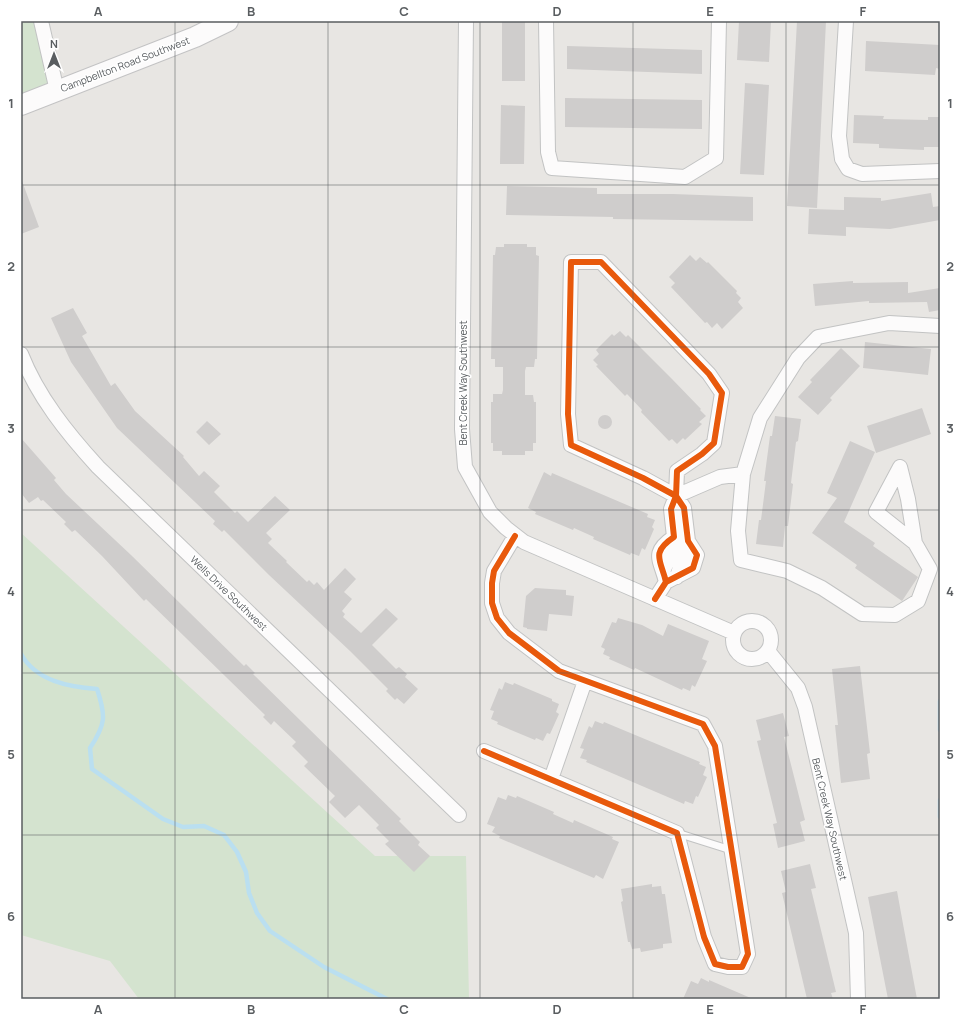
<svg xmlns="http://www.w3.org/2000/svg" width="961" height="1020" font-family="Manrope,sans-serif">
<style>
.green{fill:#d4e3cf}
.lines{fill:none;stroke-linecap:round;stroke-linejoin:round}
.stream{stroke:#badff0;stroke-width:4.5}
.building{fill:#cfcdcc}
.service-casing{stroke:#c2c3c3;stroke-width:9}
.minor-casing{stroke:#c2c3c3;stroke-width:16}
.secondary-casing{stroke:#c3c3c4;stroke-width:22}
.service{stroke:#fcfbfb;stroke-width:7}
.minor{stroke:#fcfbfb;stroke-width:14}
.secondary{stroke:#fcfbfb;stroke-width:20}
.cycleway-casing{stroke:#fff;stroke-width:8}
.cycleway{stroke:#e8590c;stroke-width:6}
.grid{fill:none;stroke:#595d60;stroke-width:1;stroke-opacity:0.55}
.labels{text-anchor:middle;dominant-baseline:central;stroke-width:3;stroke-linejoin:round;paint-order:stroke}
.street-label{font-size:10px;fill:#595d60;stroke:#fff}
.neatline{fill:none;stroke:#595d60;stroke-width:1.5}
.grid-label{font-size:13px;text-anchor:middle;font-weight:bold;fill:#595d60}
</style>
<rect width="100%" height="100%" fill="#e8e6e3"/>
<!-- green -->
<path class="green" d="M21,21h24l5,68 -29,9z
M21,533l354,323h91l3,143h-330l-29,-38 -89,-26z"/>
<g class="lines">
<!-- stream -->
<path class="stream" d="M21,654c15,27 48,33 76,35 9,27 9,35 -7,59l2,21 71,50 20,8 21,-1 20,9 13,17 9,20 3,21 8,20 13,18 54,36 63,32
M940,701v29
M940,800v17"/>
</g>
<!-- building -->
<path class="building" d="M739,21h32l-2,41 -32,-2z
M797,21h29l-9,187 -30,-2z
M502,22h23v59h-23z
M866,41l74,4v24l-4,-1 -1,7 -70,-4z
M567,46l135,4v24l-135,-5z
M745,83l24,2 -5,90 -24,-1z
M565,98l137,2v29l-137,-2z
M501,105l24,1 -1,58h-24z
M854,115l30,1 -1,3 45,1v-3h12v30h-16v3l-45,-2v-4l-26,-1z
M21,181h1l17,46 -18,7z
M507,186l90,2v6h76l80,3v24l-140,-2v-2l-107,-2z
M931,193l2,14 7,-1v14l-50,9 -44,-2v9l-38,-2 1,-25 35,1v-13l37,1v3z
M504,244h23v3h9v8l3,1 -2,103h-2l-1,8h-8l-1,4v24h8l1,7h2v41h-3v8h-8v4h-23v-4h-9v-8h-2v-41h2v-8h9l1,-4v-23h-8v-8h-4l2,-104h2l1,-8h8z
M690,255l6,6 4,-4 7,6 1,-1 29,29 -1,2 5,5 -3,4 5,6 -21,21 -5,-6 -5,5 -5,-6 -2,1 -34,-36 4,-4 -6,-6z
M853,281v2l55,-1v11l32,-5v22l-11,2 -2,-10 -58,1v-2l-54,5 -2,-22z
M73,308l14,25 -5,3 29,50 4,-3 20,28 49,45 -1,1 16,19 5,-5 16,15 -6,6 21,21 2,-2 11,11 27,-26 15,14 -24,23 6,6 -4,4 19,18 -1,1 21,20 2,-2 5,5 3,-3 7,8 21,-22 11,11 -12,13 8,7 -10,12 3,3 -2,3 18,16 25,-25 12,11 -26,26 24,24 3,-2 8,7 -2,3 13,12 -14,15 -7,-6 -2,2 -9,-9 2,-2 -38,-38 -81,-76 -45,-45 -2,2 -9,-8 2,-3 -98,-93 -46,-66 -20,-44z
M620,331l6,6 2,-2 44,44 29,30 -1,1 6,6 -7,6 3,2 -17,16 -2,-2 -6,6 -5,-5 -3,2 -28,-29 1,-2 -15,-16 -2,2 -29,-30 2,-1 -5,-5 6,-6 -3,-4 16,-16 2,2z
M865,342l66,7 -3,26 -65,-7z
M841,348l19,18 -30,32 2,2 -14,15 -20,-18 14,-15 -2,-2z
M922,408l9,26 -55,19 -9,-27z
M598 422a7 7 0 1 1 14 0a7 7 0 1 1-14 0Z
M775,416l26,3 -3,22 -2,1 -5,41 2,1 -5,42h-3l-2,21 -27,-3 3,-24h2l5,-39h-2l6,-45h2z
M207,421l14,13 -12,11 -13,-13z
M21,438l35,40 -2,2 12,14 65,61 113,111 2,-2 9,9 -2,1 148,145 -2,2 21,21 -2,3 12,11 -16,16 -29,-28 4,-3 -13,-13 3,-3 -20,-20 -14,13 -16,-16 6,-6 -31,-30 4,-4 -16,-16 4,-4 -22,-21 -3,4 -8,-8 2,-2 -119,-116 -2,2 -42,-45 -27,-26 -3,2 -8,-8 2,-2 -23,-22 -2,1 -3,-4 -9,6 -8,-10z
M850,441l25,11 -31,70 31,21 -2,3 45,31 -16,24 -47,-33 2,-3 -45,-32 25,-35 -10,-5z
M544,472l7,4 1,-3 96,41 -1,3 8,3 -3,7 2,2 -9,21 -3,-2 -3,8 -8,-3 -1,2 -37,-16 1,-2 -20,-9 -1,2 -38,-16 1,-2 -8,-4z
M535,588l31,2v5l8,1 -2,20 -23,-2 -2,17 -20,-2v-1l-4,-1 3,-31z
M618,618l24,7 21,11 5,-12 41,17 -7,18 5,2 -12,26 -3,-2 -2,6 -7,-3 -1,2 -47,-22 -1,2 -25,-11 1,-2 -7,-3 2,-5 -4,-2 11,-25 4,1z
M860,666l10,87 -3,1 3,25 -29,4 -6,-58h3l-6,-56z
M505,682l8,3 1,-2 38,16v2l7,3 -3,8 3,2 -9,20 -3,-1 -4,8 -7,-3 -1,2 -38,-16 1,-2 -7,-3 3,-8 -4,-1 9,-22 3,2z
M783,713l6,23 -5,1 21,83 -5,2 5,19 -27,7 -5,-24 4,-1 -20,-82 4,-1 -5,-20z
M595,721l8,3 1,-2 96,40 -1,2 7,3 -3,8 4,2 -9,20 -2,-1 -3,8 -8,-3 -1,3 -98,-42 1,-2 -7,-2 4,-9 -4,-1 9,-22 3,2z
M508,795l8,3 1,-2 37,16 -1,2 20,9 1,-3 39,17 -1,2 7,3 -16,37 -7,-4 -2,3 -95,-40 1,-2 -8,-4 3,-5 -8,-3 11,-27 8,3z
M810,864l6,24 -5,1 25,103 -5,1 2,6h-26l-25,-106 4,-1 -5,-21z
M652,884v3l9,-1 1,8h3l7,49 -9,1v4l-22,4 -1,-4 -8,1 -2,-7h-2l-7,-40 2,-1 -2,-12z
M897,891l6,33 14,75h-29l-20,-102z
M701,978l8,4v-2l44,19h-70l8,-18 7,3z"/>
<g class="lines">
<!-- service casing -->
<g class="service-casing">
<path id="service" d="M677,833l54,17"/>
</g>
<!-- minor casing -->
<g class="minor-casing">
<path id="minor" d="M41,21l16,70
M466,21l-4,408 3,38 25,45 16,16 18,14 210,91
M546,21l2,131 4,16 133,9 31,-19 3,-137
M846,21l-7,115 3,23 6,10 14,5 78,-3
M21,354c17,43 46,79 77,113l361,348
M900,467l8,32 7,44
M743,474l-5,57 3,29 46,11 35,17 40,26 33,1 23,-14 12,-32 -15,-26 -39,-31 24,-45
M676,496l44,-19 23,-3 17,-56 38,-60 20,-21 71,-14 51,3
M663,571l9,-19 2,-15h5
M677,577l11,-36
M655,599l11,-17 27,-14 4,-13 -9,-14 -4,-33 -8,-12 -33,-18 -72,-33 -3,-31 3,-152h30l108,112 13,19 -8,50 -12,11 -25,17 -1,25 -5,13 3,28c-24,16 -13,23 -8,45
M733 640a19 19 0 1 1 38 0a19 19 0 1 1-38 0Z
M768,651l30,37 7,19 51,226 2,66
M484,751l193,82 27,104 11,27 13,3h14l6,-13 -33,-208 -12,-22 -144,-53 -50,-38 -12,-15 -5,-15v-20l2,-12 21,-35
M551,779l34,-98"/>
</g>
<!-- secondary casing -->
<g class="secondary-casing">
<path id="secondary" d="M21,105l174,-68 33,-16"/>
</g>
<!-- service -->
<use href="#service" class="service"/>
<!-- minor -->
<use href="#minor" class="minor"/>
<!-- secondary -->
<use href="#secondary" class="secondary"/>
<!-- cycleway casing -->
<g class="cycleway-casing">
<path id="cycleway" d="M655,599l11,-17 27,-14 4,-13 -9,-14 -4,-33 -8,-12 -33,-18 -72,-33 -3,-31 3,-152h30l108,112 13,19 -8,50 -12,11 -25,17 -1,25 -5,13 3,28c-24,16 -13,23 -8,45
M484,751l193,82 27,104 11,27 13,3h14l6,-13 -33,-208 -12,-22 -144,-53 -50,-38 -12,-15 -5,-15v-20l2,-12 21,-35"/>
</g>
<!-- cycleway -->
<use href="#cycleway" class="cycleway"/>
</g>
<!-- grid -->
<path class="grid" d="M175,21v978M328,21v978M480,21v978M633,21v978M786,21v978M21,185h919M21,347h919M21,510h919M21,673h919M21,835h919"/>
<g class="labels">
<!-- street labels -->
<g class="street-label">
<text transform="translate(125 64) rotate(-21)">Campbellton Road Southwest</text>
<text transform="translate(463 383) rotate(-90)">Bent Creek Way Southwest</text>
<text transform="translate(229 593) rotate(44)">Wells Drive Southwest</text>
<text transform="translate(830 819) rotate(77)">Bent Creek Way Southwest</text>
</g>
</g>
<!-- border -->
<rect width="961" height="1020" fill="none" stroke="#ffffff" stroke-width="44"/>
<!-- north arrow -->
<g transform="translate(54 54)" stroke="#ffffff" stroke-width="3" paint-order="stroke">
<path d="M0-3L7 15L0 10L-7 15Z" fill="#595d60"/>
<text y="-6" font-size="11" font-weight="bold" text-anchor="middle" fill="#595d60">N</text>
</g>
<rect x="22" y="22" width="917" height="976" class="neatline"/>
<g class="grid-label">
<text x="98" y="16">A</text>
<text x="251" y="16">B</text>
<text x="404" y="16">C</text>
<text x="557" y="16">D</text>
<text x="710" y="16">E</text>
<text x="863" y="16">F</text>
<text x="11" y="108">1</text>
<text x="950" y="108">1</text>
<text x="11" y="271">2</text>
<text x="950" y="271">2</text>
<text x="11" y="433">3</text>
<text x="950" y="433">3</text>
<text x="11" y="596">4</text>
<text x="950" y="596">4</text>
<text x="11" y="759">5</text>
<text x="950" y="759">5</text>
<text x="11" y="921">6</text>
<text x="950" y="921">6</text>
<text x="98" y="1014">A</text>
<text x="251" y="1014">B</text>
<text x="404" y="1014">C</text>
<text x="557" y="1014">D</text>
<text x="710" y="1014">E</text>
<text x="863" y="1014">F</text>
</g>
</svg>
